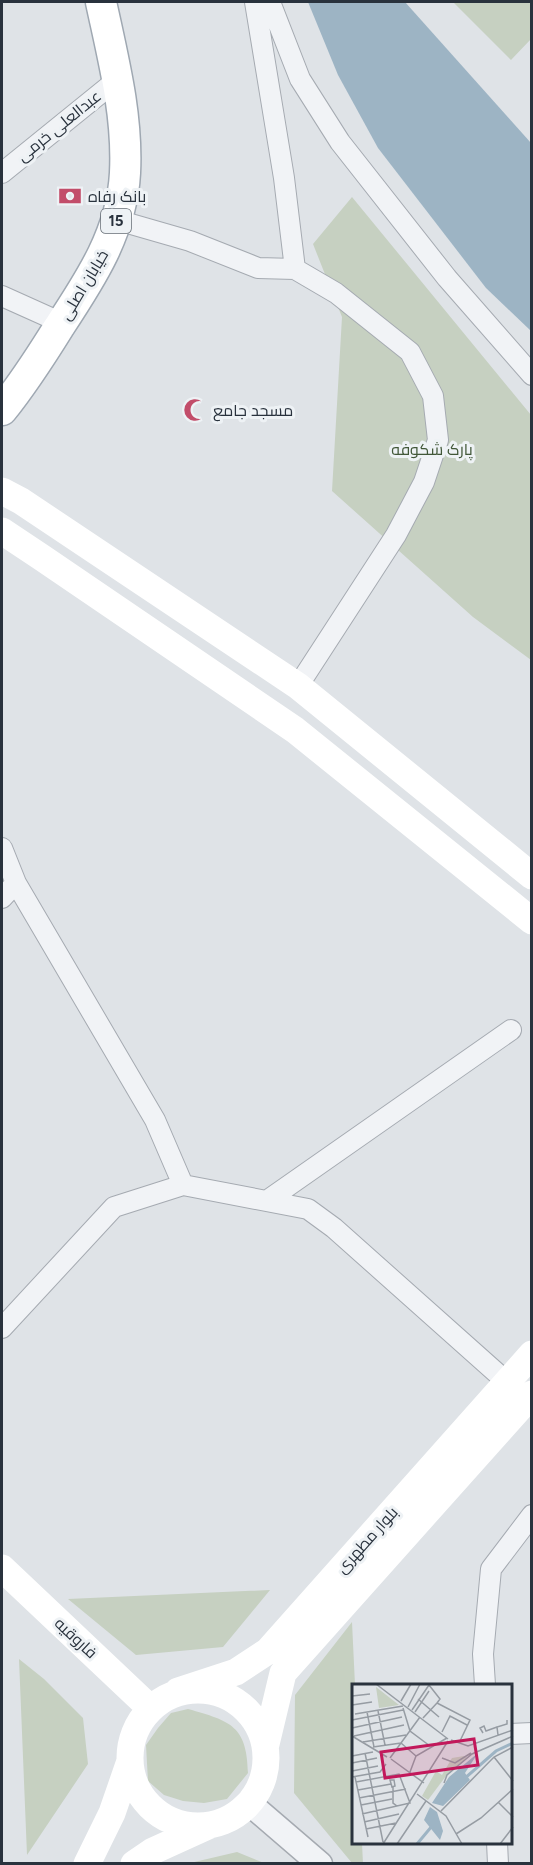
<svg xmlns="http://www.w3.org/2000/svg" width="533" height="1865" font-family="Figtree,Cairo,sans-serif">
<style>
.green{fill:#c6d0c1}
.water{fill:#9db4c4}
.lines{fill:none;stroke-linecap:round;stroke-linejoin:round}
.minor-casing{stroke:#a5aab1;stroke-width:22}
.tertiary-casing{stroke:#a5aab1;stroke-width:27}
.primary-casing{stroke:#9fa8b2;stroke-width:33}
.minor{stroke:#f1f3f6;stroke-width:20}
.tertiary{stroke:#f1f3f6;stroke-width:24}
.secondary{stroke:#fff;stroke-width:27}
.primary{stroke:#fff;stroke-width:30}
.labels{text-anchor:middle;dominant-baseline:central;stroke-width:6;stroke-linejoin:round;paint-order:stroke}
.shield{fill:#eef2f5;stroke:#646c74;stroke-width:1.5}
.shield-label{font-size:15px;font-weight:bold;fill:#29323d}
.street-label{font-size:16px;fill:#29323d;stroke:#eef2f5}
.poi-label{font-size:16px;fill:#29323d;stroke:#eef2f5;text-anchor:start}
.park-label{font-size:16px;fill:#415738;stroke:#eef2f5}
.inset-river{fill:none;stroke:#9db4c4;stroke-width:3}
.inset-road{fill:none;stroke:#969ca3;stroke-width:1.5}
.view{fill:#c2185b;fill-opacity:0.15;stroke:#c2185b;stroke-width:3}
.inset-edge{fill:none;stroke:#29323d;stroke-width:3}
</style>
<rect width="100%" height="100%" fill="#dfe3e7"/>
<!-- green -->
<path class="green" d="M453,2h78v37l-20,21z
M352,197l179,218v245l-58,-43 -141,-126 10,-174 -29,-73z
M270,1590l-47,57 -87,8 -68,-56z
M352,1622l3,63h-2v157l9,1 1,21 -11,-1 -58,-70 1,-98z
M19,1659l25,20 39,39 5,46 -61,91z
M188,1709c43,12 59,17 60,64l-21,26 -23,4 -21,-2 -19,-6 -16,-14 -2,-36 12,-17 13,-15z
M237,1852l27,11h-74z"/>
<!-- water -->
<path class="water" d="M308,2h97l126,141v188l-45,-43 -108,-140 -40,-73z"/>
<g class="lines">
<!-- minor casing -->
<g class="minor-casing">
<path id="minor" d="M255,2l29,176 11,91 41,24 74,59 23,44 5,44 -14,42 -28,53 -98,151
M270,2l30,77 40,63 107,136 85,97
M2,173l116,-94
M117,220l73,21 68,27 37,1
M2,296l60,27
M2,848l14,35 139,237 28,65 125,24 26,19 174,155
M2,898l14,-15
M268,1200l243,-170
M2,1328l112,-121 69,-22
M485,1685l-2,-31 8,-85 41,-54
M510,1734l22,-1
M497,1842l1,22"/>
</g>
<!-- tertiary casing -->
<g class="tertiary-casing">
<path id="tertiary" d="M249,1803l71,61"/>
</g>
<!-- primary casing -->
<g class="primary-casing">
<path id="primary" d="M2,410c21,-26 39,-54 57,-83 31,-47 63,-95 66,-154 3,-58 -12,-115 -24,-171"/>
</g>
<!-- minor -->
<use href="#minor" class="minor"/>
<!-- tertiary -->
<use href="#tertiary" class="tertiary"/>
<!-- secondary -->
<path class="secondary" d="M2,491l19,10 277,185 234,190
M2,531l39,26 254,173 237,191
M2,1568l148,140
M130 1758a68 68 0 1 1 136 0a68 68 0 1 1-136 0Z
M178,1691l58,-19 32,-21 264,-297
M266,1744l17,-71 249,-279
M87,1864l25,-51 18,-52
M134,1864l19,-13 55,-25"/>
<!-- primary -->
<use href="#primary" class="primary"/>
</g>
<!-- icons -->
<defs>
<g id="bank-bare" transform="scale(1.8)"><path d="M-6-4H6V4H-6ZM0-2.3a2.3 2.3 0 1 0 0 4.6a2.3 2.3 0 1 0 0-4.6Z" fill="#c24d6a" stroke="#eef2f5" stroke-width="2.5" paint-order="stroke"/></g>
<g id="mosque-bare" transform="scale(1.8)"><path d="M3.5-4.9A6 6 0 1 0 3.5 4.9A5 5 0 1 1 3.5-4.9Z" fill="#c24d6a" stroke="#eef2f5" stroke-width="2.5" paint-order="stroke"/></g>
</defs>
<g fill-rule="evenodd">
<use href="#bank-bare" x="70" y="196"/>
<use href="#mosque-bare" x="195" y="410"/>
</g>
<g class="labels">
<!-- shield labels -->
<rect class="shield" x="101" y="209" width="30" height="24" rx="4.5"/>
<g class="shield-label">
<text x="116" y="221">15</text>
</g>
<!-- street labels -->
<g class="street-label">
<text transform="translate(59 126) rotate(-39)">عبدالعلی خرمی</text>
<text transform="translate(84 285) rotate(-59)">خیابان اصلی</text>
<text transform="translate(367 1540) rotate(-48)">بلوار مطهری</text>
<text transform="translate(76 1638) rotate(43)">فاروقیه</text>
</g>
<!-- poi labels -->
<g class="poi-label">
<text x="88" y="196">بانک رفاه</text>
<text x="213" y="410">مسجد جامع</text>
</g>
<!-- park labels -->
<g class="park-label">
<text x="432" y="449">پارک شکوفه</text>
</g>
</g>
<!-- overview -->
<g transform="translate(352 1684)">
<rect width="160" height="160" fill="#dfe3e7"/>
<path d="M24,3l23,18 -20,3zM112,72l3,1 -21,19 -18,24 -6,-4 14,-25 6,4 10,-17z" fill="#c6d0c1"/>
<path d="M126,69l-13,20 5,7 -27,26 -11,-3 17,-26zM78,123l7,5 6,19 -3,9 -16,-20z" fill="#9db4c4"/>
<path class="inset-river" d="M112,95l32,-28 17,-8M65,160l15,-18"/>
<path class="inset-road" d="M24,0l72,55M77,1l11,14 -3,4M0,12l18,-2M66,15l21,18M49,17l10,-17M85,19l33,17 -11,23M0,21l20,-3M56,23l12,-23M51,24l7,23 20,15M60,26l17,-25M26,27l7,34M15,28l7,35M63,28l14,-21M3,30l48,-8M71,34l14,-15M0,36l51,-10M0,44l50,-11M90,48l8,-16 17,9M131,49l-3,-5 4,-2 2,5 11,-4M146,51l-1,-8 10,-3v-4M0,52l35,21M2,52l50,-11M99,56l17,6 45,-16M11,58l43,-7M49,59l15,13M21,63l28,-4M13,69l18,89M0,72l21,-4M142,73l19,24M38,74l30,-41M90,74l13,5 16,-10M39,75l33,24M0,79l25,-5M0,87l26,-5M58,88l6,-16 31,-18M0,93l28,-5 6,-8M3,93l13,60M38,96h4l1,6 -3,1zM4,98l43,-8 11,29 -48,11M92,99l3,-8 25,-21 41,-18M41,103v16l4,3M6,106l33,-6M65,110l29,22 16,28M7,114l47,-9M146,118l15,15M9,121l31,-6M89,127l53,-54 19,-10M12,138l35,-8M14,145l30,-6M104,150l25,-16 32,-29M31,160l65,-103M45,160l29,-43M148,160l13,-17"/>
<path class="view" d="M122,55l4,26 -93,13 -4,-26z"/>
<rect width="160" height="160" class="inset-edge"/>
</g>
<!-- border -->
<rect width="533" height="1865" fill="none" stroke="#29323d" stroke-width="6"/>
</svg>
